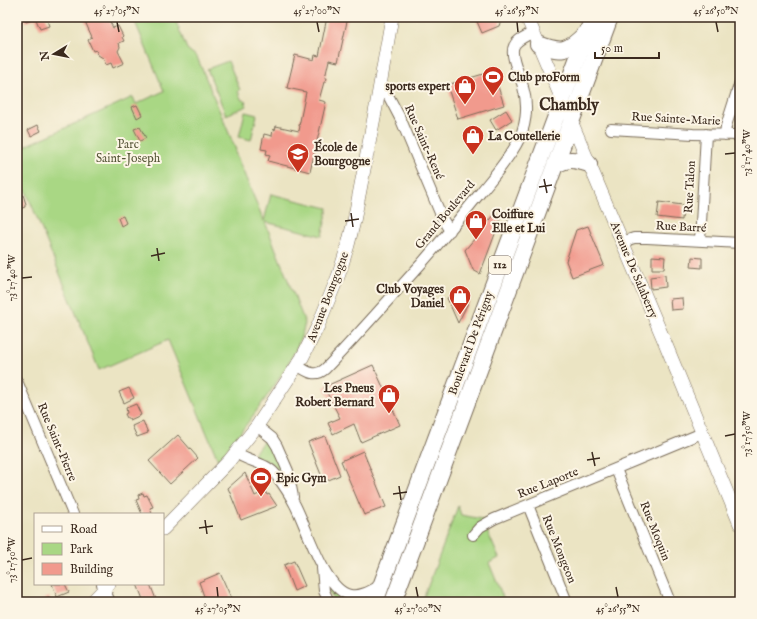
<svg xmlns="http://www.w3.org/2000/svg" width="757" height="619" font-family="'IM FELL English',serif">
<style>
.green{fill:#a9d784;stroke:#728051}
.building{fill:#f19a8d}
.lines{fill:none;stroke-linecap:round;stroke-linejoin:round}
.minor-casing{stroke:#796b58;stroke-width:12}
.tertiary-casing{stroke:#796b58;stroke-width:14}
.primary-casing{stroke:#796b58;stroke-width:18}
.minor{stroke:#fff;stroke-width:10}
.tertiary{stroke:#fff;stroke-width:13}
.primary{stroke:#fff;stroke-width:16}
.ticks{fill:none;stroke:#3b2a1e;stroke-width:1.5}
.labels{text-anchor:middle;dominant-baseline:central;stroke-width:4;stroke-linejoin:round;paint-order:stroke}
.shield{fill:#fcf5e5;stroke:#75675a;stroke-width:1}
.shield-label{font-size:11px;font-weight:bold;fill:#3b2a1e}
.poi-label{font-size:12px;font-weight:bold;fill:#3b2a1e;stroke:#fcf5e5;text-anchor:start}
.street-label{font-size:12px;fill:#3b2a1e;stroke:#fcf5e5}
.park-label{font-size:12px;fill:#565538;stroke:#fcf5e5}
.district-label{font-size:16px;font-weight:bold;fill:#3b2a1e;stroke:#fcf5e5}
.neatline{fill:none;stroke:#3b2a1e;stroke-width:1.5}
.ticks-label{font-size:10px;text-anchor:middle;fill:#3b2a1e}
</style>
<rect width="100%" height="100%" fill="#fcf5e5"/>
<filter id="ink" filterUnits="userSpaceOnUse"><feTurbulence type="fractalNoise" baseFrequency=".025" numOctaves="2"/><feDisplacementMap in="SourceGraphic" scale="8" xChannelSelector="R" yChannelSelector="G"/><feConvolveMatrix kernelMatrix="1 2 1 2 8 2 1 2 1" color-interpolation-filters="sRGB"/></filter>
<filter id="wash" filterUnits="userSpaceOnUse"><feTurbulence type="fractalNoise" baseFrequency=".012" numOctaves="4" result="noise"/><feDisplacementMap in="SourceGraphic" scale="16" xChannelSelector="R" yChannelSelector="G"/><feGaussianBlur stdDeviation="0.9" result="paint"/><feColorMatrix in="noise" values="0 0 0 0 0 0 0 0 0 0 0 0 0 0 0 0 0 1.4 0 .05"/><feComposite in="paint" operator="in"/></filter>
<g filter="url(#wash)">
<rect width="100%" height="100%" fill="#ebe4c3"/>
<!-- green -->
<path class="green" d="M133,17h41l13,32 10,8 36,86 3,7 -1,2 29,69 7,-27 57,14 -6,28 -57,-14 40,101c-5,24 -20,46 -33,66 -17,25 -35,48 -54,71l-50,-120 -69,30 -82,-201v-19l116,-53 3,7 28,-13z
M228,61l12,29 -2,1 3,8 4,2 2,5 -21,9 -19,-46z
M245,112l12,3 -6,25 -12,-3z
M265,439l4,2 15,31 -3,1c-5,-5 -9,-10 -16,-13 -4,-2 -8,-2 -12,-5z
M458,506l3,9 21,4 17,39 -10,5 16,39h-83z
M331,587l31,12v3h-28l-5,-11z"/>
<g id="blocks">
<!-- building -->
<path class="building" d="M24,17h10l1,2 -9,3z
M35,17h11l3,9 -9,3z
M83,17h25l5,11 5,-2 5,10 -1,1 2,4 -5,2 1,4 -2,4 6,12 -11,5 -2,-5 -5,2 -3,-7 -5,-3 -2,-5 -3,1 -5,-11 4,-3z
M327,17h21l-10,45 -9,-2 -4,18h2l-1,4h-2l-5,18 7,2 -16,70 -42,-11 2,-6 -4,-1 1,-4 -6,-1 3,-15 8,2 1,-7 2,1 1,-4 23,5 1,-5h-1l7,-34 -19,-4 8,-33 19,5 1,-5 4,1z
M475,17h25l1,3 -2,6 -17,7z
M493,71l11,34 -46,14 -11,-34z
M137,105l5,10 -5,3 -5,-11z
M506,110l6,10 -16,10 -6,-10z
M38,125l3,6 -10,5 -3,-6z
M140,127l6,11 -6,3 -6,-12z
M23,195l3,9 -1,1v2l-8,3v-12z
M659,202l24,3 -1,15 -25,-3z
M495,214l6,4 -21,56 -7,-4 -8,-20z
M123,216l3,7 -5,3 -3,-8z
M588,226l16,39 -32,12 -6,-16 10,-31z
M652,256l13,1 -1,12h-12z
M692,257l10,1v10l-11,-1z
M665,275l1,12 -15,2 -1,-12z
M464,290l5,11 -11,22 -11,-25z
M682,298l1,11 -12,1 -1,-11z
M373,365l27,60 -39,17 -7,-18 -21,10 -5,-11 12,-5 -16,-31z
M129,388l5,10 -10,5 -5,-11z
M136,404l5,11 -11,5 -1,-2h-2l-2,-4 2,-1 -1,-5z
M143,421l5,12 -11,4 -5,-11z
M178,435l20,23 -28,26 -21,-23z
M325,436l15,39 -16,7 -16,-40z
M363,451l23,56 -22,8 -23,-54z
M245,473l10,23 10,-5 2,4 2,-1 8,12 -36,14 -13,-32z
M143,493l1,3 3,-1 6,12 -3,1 2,6h-10l-6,-14 3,-1 -1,-4z
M294,561l11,25 -11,5 -10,-26z
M220,573l13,29h-27l-7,-20z
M52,584h13l4,8 -12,5z
M137,584h13l7,18h-13z
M49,597l2,5h-11v-1z"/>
</g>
</g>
<g filter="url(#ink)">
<use href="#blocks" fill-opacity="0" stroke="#796b58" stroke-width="1"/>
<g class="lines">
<!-- minor casing -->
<g class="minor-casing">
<path id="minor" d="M379,90l6,2 4,5 12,23 42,100 7,11
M611,129l82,5 47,1
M725,135l1,-9 14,-44
M700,241l6,-107
M622,242l12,-4h13l93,5
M297,365c9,6 18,13 28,4 33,-34 64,-70 96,-105 21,-24 41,-48 60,-72 12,-15 25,-30 35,-47 10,-17 13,-38 7,-58 -2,-11 -14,-31 -9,-41 3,-7 13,-10 19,-14
M17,381l56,133
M257,426l15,12 5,8 11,25 5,26
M236,453c12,9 30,9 40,22 6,8 13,18 18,28 12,21 30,87 56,92 11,2 22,-5 31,-10
M616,469l54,133
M528,505l39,97
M473,535l7,-8 14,-8 208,-86
M322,568l2,23 5,11
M102,584l8,18"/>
</g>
<!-- tertiary casing -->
<g class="tertiary-casing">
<path id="tertiary" d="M527,17l139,328 74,179
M163,529l66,-68 28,-35 45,-68 16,-32 21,-52 9,-29 6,-24 23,-119 15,-85
M92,602l17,-18"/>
</g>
<!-- primary casing -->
<g class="primary-casing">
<path id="primary" d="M538,44c24,9 29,8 47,-10
M555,165c15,-7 18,-6 34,-1
M375,602l218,-585
M393,602l217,-585"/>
</g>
<!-- minor -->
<use href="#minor" class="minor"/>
<!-- tertiary -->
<use href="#tertiary" class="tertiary"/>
<!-- primary -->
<use href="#primary" class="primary"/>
</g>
</g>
<!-- ticks -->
<path class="ticks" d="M117,22l2,10M317,22l2,10M517,22l1,10M716,22l2,10M725,154l10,-1M544,179l3,14M539,187l13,-2M351,213l2,14M345,221l14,-2M157,248l2,13M151,256l14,-3M22,278l10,-1M725,436l10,-2M592,452l3,14M587,460l13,-2M399,486l2,14M393,494l14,-2M205,520l2,14M199,528l14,-2M22,560l10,-2M217,587l1,10M416,587l2,10M616,587l2,10"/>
<!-- icons -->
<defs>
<g id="stadium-pin" transform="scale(1.15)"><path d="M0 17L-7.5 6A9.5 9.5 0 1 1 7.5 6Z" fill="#c8321e" stroke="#fcf5e5"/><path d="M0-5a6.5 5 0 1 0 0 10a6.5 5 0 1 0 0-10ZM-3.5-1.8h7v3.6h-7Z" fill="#fff"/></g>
<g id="shop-pin" transform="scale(1.15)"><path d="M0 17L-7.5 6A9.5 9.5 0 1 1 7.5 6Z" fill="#c8321e" stroke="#fcf5e5"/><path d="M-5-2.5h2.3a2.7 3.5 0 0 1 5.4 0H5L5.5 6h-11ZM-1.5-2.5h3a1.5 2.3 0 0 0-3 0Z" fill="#fff"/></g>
<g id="school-pin" transform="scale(1.15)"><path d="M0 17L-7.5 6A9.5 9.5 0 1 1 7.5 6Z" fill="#c8321e" stroke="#fcf5e5"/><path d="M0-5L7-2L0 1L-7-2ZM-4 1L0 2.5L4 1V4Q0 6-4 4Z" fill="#fff"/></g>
</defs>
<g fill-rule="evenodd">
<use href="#stadium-pin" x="493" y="77"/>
<use href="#shop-pin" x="465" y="86"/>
<use href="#shop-pin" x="473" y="136"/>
<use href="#school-pin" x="298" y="154"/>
<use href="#shop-pin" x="476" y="221"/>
<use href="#shop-pin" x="460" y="296"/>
<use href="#shop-pin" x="389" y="395"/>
<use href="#stadium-pin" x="261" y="478"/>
</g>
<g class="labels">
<!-- shield labels -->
<rect class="shield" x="489" y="256" width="22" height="18" rx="3"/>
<g class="shield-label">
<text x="500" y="265">112</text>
</g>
<!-- poi labels -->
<g class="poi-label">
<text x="508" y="77">Club proForm</text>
<text x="450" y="86" text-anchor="end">sports expert</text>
<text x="488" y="136">La Coutellerie</text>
<text x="314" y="147">École de<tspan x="314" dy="14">Bourgogne</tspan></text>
<text x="492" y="214">Coiffure<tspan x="492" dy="14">Elle et Lui</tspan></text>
<text x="444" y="289" text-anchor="end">Club Voyages<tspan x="444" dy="14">Daniel</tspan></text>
<text x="374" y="388" text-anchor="end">Les Pneus<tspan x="374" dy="14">Robert Bernard</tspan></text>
<text x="276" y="478">Epic Gym</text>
</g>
<!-- street labels -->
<g class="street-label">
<text transform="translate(676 119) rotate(3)">Rue Sainte-Marie</text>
<text transform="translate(424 142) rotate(66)">Rue Saint-René</text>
<text transform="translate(690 187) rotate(-87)">Rue Talon</text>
<text transform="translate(445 215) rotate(-50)">Grand Boulevard</text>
<text transform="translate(681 227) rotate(3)">Rue Barré</text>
<text transform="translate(634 270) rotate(67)">Avenue De Salaberry</text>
<text transform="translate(328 297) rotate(-69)">Avenue Bourgogne</text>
<text transform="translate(471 343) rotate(-70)">Boulevard De Périgny</text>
<text transform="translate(57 442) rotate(67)">Rue Saint-Pierre</text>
<text transform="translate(548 483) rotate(-22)">Rue Laporte</text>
<text transform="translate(655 531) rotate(68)">Rue Moquin</text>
<text transform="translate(559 549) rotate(68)">Rue Mongeon</text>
</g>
<!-- park labels -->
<g class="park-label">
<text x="128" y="144">Parc<tspan x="128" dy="14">Saint-Joseph</tspan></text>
</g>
<!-- district labels -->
<g class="district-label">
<text x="569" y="106">Chambly</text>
</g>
</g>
<!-- margin -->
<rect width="757" height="619" fill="none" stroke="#fcf5e5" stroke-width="44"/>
<!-- legend -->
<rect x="34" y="513" width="130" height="72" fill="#fcf5e5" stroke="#afa495"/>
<rect x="42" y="526" width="20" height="6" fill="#ffffff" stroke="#afa495"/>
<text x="70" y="533" font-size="12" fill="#3b2a1e">Road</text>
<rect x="42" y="543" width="20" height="12" fill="#a9d784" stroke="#afa495"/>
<text x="70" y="553" font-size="12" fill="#3b2a1e">Park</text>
<rect x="42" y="563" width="20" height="12" fill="#f19a8d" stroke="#afa495"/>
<text x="70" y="573" font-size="12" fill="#3b2a1e">Building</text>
<!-- north arrow -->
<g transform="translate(54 54) rotate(260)" stroke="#fcf5e5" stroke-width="3" paint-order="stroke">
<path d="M0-3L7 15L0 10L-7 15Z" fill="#3b2a1e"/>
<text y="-6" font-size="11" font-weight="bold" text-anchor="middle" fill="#3b2a1e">N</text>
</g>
<!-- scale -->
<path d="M595 52v6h64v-6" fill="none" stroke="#3b2a1e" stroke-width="2"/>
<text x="601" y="52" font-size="12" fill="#3b2a1e" stroke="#fcf5e5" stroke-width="3" paint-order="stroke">50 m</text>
<rect x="22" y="22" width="713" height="575" class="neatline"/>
<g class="ticks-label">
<text x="117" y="14">45°27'05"N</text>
<text x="317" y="14">45°27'00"N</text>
<text x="517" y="14">45°26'55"N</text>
<text x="716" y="14">45°26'50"N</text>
<text transform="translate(746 153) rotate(-90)" y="4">73°17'40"W</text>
<text transform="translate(11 278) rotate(-90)" y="4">73°17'40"W</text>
<text transform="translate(746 434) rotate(-90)" y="4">73°17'50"W</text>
<text transform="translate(11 560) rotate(-90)" y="4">73°17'50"W</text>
<text x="218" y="612">45°27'05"N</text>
<text x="418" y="612">45°27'00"N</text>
<text x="618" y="612">45°26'55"N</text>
</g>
</svg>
